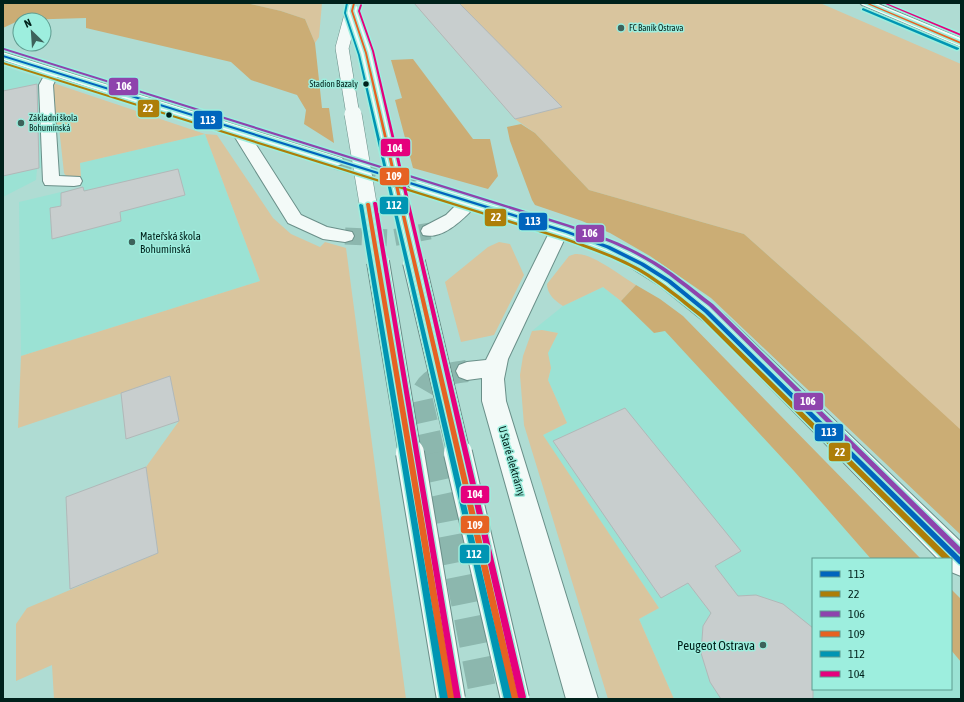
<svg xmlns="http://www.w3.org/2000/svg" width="964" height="702" font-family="'Asap Condensed',sans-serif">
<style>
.built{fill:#9be2d4}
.green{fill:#d9c59e}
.forest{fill:#cbad75}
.building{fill:#c8cece;stroke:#b1b8b8}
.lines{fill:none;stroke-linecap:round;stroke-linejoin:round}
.minor-tunnel-far2{stroke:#8cb7ae;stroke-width:17;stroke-dasharray:17 8;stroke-linecap:butt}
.minor-tunnel-far1{stroke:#8cb7ae;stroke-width:22;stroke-dasharray:22 11;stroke-linecap:butt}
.minor-tunnel{stroke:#8cb7ae;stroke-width:28;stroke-dasharray:28 14;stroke-linecap:butt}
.minor-casing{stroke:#6a8f89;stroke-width:2}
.minor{fill:#f3faf8;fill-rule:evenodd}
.minor-bridge-far3-casing{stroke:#6a8f89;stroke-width:14;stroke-linecap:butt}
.minor-bridge-far2-casing{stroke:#6a8f89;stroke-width:18;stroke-linecap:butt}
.minor-bridge-far1-casing{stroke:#6a8f89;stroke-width:24;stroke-linecap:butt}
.minor-bridge-casing{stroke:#6a8f89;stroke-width:30;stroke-linecap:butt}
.minor-bridge-far3{stroke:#f3faf8;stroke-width:13}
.minor-bridge-far2{stroke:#f3faf8;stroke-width:17}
.minor-bridge-far1{stroke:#f3faf8;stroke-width:22}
.minor-bridge{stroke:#f3faf8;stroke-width:28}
.bus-1-casing{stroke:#9deede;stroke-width:3}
.bus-2-casing{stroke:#9deede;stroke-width:3}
.bus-3-casing{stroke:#9deede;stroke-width:3}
.bus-4-casing{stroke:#9deede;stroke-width:3}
.bus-5-casing{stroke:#9deede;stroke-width:3}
.bus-6-casing{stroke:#9deede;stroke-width:3}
.bus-1{fill:#0065bd;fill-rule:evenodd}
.bus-2{fill:#ad7e08;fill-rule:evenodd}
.bus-3{fill:#8e44ad;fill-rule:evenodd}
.bus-4{fill:#e66222;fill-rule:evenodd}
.bus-5{fill:#0095b3;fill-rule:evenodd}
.bus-6{fill:#e5007d;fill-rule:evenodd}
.poi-dot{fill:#3d625b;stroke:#9deede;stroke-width:1.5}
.bus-dot{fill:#00211b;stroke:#9deede;stroke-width:1.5}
.labels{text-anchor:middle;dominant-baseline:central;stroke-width:3;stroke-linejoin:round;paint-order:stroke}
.far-poi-label{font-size:9px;fill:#00211b;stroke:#9deede;text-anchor:start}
.far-bus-label{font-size:9px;fill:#00211b;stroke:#9deede;text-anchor:end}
.poi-label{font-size:11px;fill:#00211b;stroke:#9deede;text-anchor:start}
.street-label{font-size:11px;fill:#00211b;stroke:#9deede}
.near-poi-label{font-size:13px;fill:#00211b;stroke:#9deede;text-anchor:end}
.line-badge{stroke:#9deede;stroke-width:1.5}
.badge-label{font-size:11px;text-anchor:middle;font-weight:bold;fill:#fff}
</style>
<rect width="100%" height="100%" fill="#afdcd3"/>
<!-- built -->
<path class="built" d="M3,66l36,12 2,90 -4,1 -1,11 -33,17z
M205,134l55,147 -239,75 -2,-154 63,-15 -2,-24z
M603,287l18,14 33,32 11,-3 129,141 77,88h-58v130h138v-39l10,12v37h-287l-35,-80 20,-11 -117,-173 25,-12 -19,-43 3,-12 -4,-15 11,-20 -16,-3 -10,1 31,-25z"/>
<!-- green -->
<path class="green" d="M246,3h76l-3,34 -4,6 -10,-24 -24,-8z
M414,3h406l141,61v367l-98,-91 -119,-106 -155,-44 -54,-57 -20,-14z
M50,83h3l152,51 12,1 56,83 18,16 29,13 5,-5 21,6 60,451h-352l-2,-34 -36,16v-57l11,-16 131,-55 -12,-86 33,-46 -9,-44 -152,51 3,-72 239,-75 -55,-147 -125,29 1,15c-5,0 -14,1 -17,-5l-5,-46 -5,1z
M499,242l11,2 14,31 -30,60 -33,7 -16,-60 43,-35z
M575,254c16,-2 46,22 61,31l-15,16 -18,-14 -40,19c-8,-5 -16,-12 -16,-22l22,-28z
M542,330l16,3 -10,20 3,15 -3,12 19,43 -24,12 116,173 -20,11 35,80h-66l-84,-274 -4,-50 3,-19 9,-25z"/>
<!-- forest -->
<path class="forest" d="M3,3h243l35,8 24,8 10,24 7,65h7l5,35 -30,-19 2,-14 -9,-15 -46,-15 -20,-18 -145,-34v-10l-66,2 -17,8z
M413,59l60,80h17l8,37 -10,13 -75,-21 -18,-68 7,-2 -11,-38z
M521,124l14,9 54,57 155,44 119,106 98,90v105l-250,-237 -61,-42 -40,-23 -28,-12 -47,-16 -3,-5 -22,-59 -3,-14z
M636,285l24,14 23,17 238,243h-50l-77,-88 -129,-140 -11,2 -33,-32z
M951,589l10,10v63l-10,-12z"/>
<!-- building -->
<path class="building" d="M414,3h45l103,104 -47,12z
M37,84l2,84 -36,8v-85z
M178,169l7,26 -65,17 1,9 -69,18 -2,-31 11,-2v-13l22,-6 1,4z
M170,376l9,45 -53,18 -5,-46z
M625,408l116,143 -26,15 23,30 18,-1 27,9 30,24v71h-92l-11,-17 -9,-29 2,-27 8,-13 -23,-30 -27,15 -108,-157z
M146,467l12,86 -88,36 -4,-92z"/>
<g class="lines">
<!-- minor-tunnel-far2 -->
<path class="minor-tunnel-far2" d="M336,161l82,25
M345,236l46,2 39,-7"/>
<!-- minor-tunnel-far1 -->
<path class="minor-tunnel-far1" d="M434,454l-13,-58c8,-21 26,-22 46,-25"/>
<!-- minor-tunnel -->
<path class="minor-tunnel" d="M434,453l15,68 35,178"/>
<!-- minor casing -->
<g class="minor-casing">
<path id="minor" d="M860,3h16l85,35v9l-99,-42z
M3,52l339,106 2,3 -2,3 -6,2 -83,-26 48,75 26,12 25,5 2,4 -2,4 -7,2 -22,-3 -35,-16 -55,-89 -176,-57 -4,8 6,91 21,1 2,4 -2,4 -6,1 -29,-1 -2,-4 -4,-96 6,-11 -42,-14z
M418,181l191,59 27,12 38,24 51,39 236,227v34l-10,-4v-13h-13l-227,-232 -51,-41 -38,-24 -27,-14 -30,-10 -57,121 -4,20 2,22 92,298h-32l-84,-298v-23l-15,2 -8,-3 -3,-6 3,-6 8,-3 19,-2 63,-127 -76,-24c-12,12 -31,31 -50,26l-2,-4 2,-4 23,-12 11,-11 -45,-14 -3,-4 3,-4z"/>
</g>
<!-- minor -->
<use href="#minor" class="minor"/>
<!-- minor-bridge-far3 casing -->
<g class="minor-bridge-far3-casing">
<path id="minor-bridge-far3" d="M352,11l14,42 14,62
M352,11l-10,37 11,67"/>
</g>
<!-- minor-bridge-far2 casing -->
<g class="minor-bridge-far2-casing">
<path id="minor-bridge-far2" d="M353,114l25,149
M380,114l34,149"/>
</g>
<!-- minor-bridge-far1 casing -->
<g class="minor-bridge-far1-casing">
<path id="minor-bridge-far1" d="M378,262l32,192
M414,262l45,192"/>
</g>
<!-- minor-bridge casing -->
<g class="minor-bridge-casing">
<path id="minor-bridge" d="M410,453l41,246
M458,453l57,246"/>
</g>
<!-- minor-bridge-far3 -->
<use href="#minor-bridge-far3" class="minor-bridge-far3"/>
<!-- minor-bridge-far2 -->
<use href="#minor-bridge-far2" class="minor-bridge-far2"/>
<!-- minor-bridge-far1 -->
<use href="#minor-bridge-far1" class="minor-bridge-far1"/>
<!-- minor-bridge -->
<use href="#minor-bridge" class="minor-bridge"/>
<!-- bus-1 casing -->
<g class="bus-1-casing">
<path id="bus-1" d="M3,55l565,176 42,15 34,17 27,17 37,30 253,248v7l-2,-1 -255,-252 -37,-30 -27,-17 -34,-17 -40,-15 -563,-176z"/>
</g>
<!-- bus-2 casing -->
<g class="bus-2-casing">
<path id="bus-2" d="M3,62l563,176c26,9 52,18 75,31 22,13 42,30 63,46l246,242 1,2h-8l-243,-242c-20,-16 -40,-33 -62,-46 -23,-13 -49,-22 -74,-31l-561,-176z"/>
</g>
<!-- bus-3 casing -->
<g class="bus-3-casing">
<path id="bus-3" d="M4,48l566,177c27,9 53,18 77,32 24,13 45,31 66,47l248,244v7l-2,-1 -250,-248c-21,-16 -42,-34 -65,-47 -24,-14 -50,-23 -76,-32l-564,-177z"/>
</g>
<!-- bus-4 casing -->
<g class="bus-4-casing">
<path id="bus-4" d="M353,3h2l-2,8 14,42 152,646h-8l-146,-646 -14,-42z
M865,3h3l93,39v2z
M367,203h2l1,1 85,495h-8l-81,-495z"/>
</g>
<!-- bus-5 casing -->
<g class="bus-5-casing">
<path id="bus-5" d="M346,3h2l-2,10 14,42 152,644h-8l-146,-644 -14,-42z
M863,8l96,40v1l-2,1 -95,-40v-1z
M360,204h1l2,1 85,494h-8l-81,-494z"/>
</g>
<!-- bus-6 casing -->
<g class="bus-6-casing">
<path id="bus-6" d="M883,3h3l75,31v2z
M361,4l1,1 -2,6 14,40 152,646 -1,2h-6l-1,-2 -146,-646 -14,-40 2,-6z
M374,202h2l1,1 84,496h-6l-1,-1 -81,-495z"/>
</g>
<!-- bus-1 -->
<use href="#bus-1" class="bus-1"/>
<!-- bus-2 -->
<use href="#bus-2" class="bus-2"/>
<!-- bus-3 -->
<use href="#bus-3" class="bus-3"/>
<!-- bus-4 -->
<use href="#bus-4" class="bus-4"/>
<!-- bus-5 -->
<use href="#bus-5" class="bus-5"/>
<!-- bus-6 -->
<use href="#bus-6" class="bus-6"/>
</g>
<!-- markers -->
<g class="poi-dot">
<circle cx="621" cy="28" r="4"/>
<circle cx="21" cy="123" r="4"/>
<circle cx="132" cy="242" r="4"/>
<circle cx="763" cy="645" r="4"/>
</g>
<g class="bus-dot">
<circle cx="366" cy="84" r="3.5"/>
<circle cx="169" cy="115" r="3.5"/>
</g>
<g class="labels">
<!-- far-poi labels -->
<g class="far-poi-label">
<text x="629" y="28">FC Baník Ostrava</text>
<text x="29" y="118">Základní škola<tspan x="29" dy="10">Bohumínská</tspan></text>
</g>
<!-- far-bus labels -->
<g class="far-bus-label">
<text x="358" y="84">Stadion Bazaly</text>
</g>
<!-- poi labels -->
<g class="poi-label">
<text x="140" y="236">Mateřská škola<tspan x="140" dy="13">Bohumínská</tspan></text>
</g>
<!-- street labels -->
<g class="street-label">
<text transform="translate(512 461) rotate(74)">U Staré elektrárny</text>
</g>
<!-- near-poi labels -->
<g class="near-poi-label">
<text x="755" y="645">Peugeot Ostrava</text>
</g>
</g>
<g class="line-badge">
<rect x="108" y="77" width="31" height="19" rx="4" fill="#8e44ad"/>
<rect x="137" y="99" width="23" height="19" rx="4" fill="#ad7e08"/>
<rect x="193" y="110" width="30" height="20" rx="4" fill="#0065bd"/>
<rect x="380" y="138" width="31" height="19" rx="4" fill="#e5007d"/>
<rect x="379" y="167" width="31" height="19" rx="4" fill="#e66222"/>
<rect x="379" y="196" width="30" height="19" rx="4" fill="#0095b3"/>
<rect x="484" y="208" width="23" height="19" rx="4" fill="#ad7e08"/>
<rect x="518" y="212" width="30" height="19" rx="4" fill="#0065bd"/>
<rect x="575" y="224" width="30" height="19" rx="4" fill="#8e44ad"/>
<rect x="793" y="392" width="31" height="19" rx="4" fill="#8e44ad"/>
<rect x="814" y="423" width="30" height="19" rx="4" fill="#0065bd"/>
<rect x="828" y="442" width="23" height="20" rx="4" fill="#ad7e08"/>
<rect x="460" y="485" width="30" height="19" rx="4" fill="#e5007d"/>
<rect x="460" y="515" width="30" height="19" rx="4" fill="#e66222"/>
<rect x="459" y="544" width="31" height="20" rx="4" fill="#0095b3"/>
</g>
<g class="badge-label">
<text x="124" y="90">106</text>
<text x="148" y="112">22</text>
<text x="208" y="124">113</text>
<text x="395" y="152">104</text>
<text x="394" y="180">109</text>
<text x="394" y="209">112</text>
<text x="496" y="221">22</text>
<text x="533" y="225">113</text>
<text x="590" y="237">106</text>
<text x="808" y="405">106</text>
<text x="829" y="436">113</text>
<text x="840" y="456">22</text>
<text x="475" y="498">104</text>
<text x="475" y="529">109</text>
<text x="474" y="558">112</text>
</g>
<!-- border -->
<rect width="964" height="702" fill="none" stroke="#00211b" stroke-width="8"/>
<!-- legend -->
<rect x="812" y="558" width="140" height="132" fill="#9deede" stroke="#5e9c90"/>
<rect x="820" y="571" width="20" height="6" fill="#0065bd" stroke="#5e9c90"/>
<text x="848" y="578" font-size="12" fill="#00211b">113</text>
<rect x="820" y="591" width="20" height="6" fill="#ad7e08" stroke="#5e9c90"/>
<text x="848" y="598" font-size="12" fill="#00211b">22</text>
<rect x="820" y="611" width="20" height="6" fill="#8e44ad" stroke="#5e9c90"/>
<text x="848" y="618" font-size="12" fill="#00211b">106</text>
<rect x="820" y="631" width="20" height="6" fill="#e66222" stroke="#5e9c90"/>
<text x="848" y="638" font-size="12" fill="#00211b">109</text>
<rect x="820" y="651" width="20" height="6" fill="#0095b3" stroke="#5e9c90"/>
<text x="848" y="658" font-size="12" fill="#00211b">112</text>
<rect x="820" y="671" width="20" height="6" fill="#e5007d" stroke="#5e9c90"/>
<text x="848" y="678" font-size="12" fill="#00211b">104</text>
<!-- north arrow -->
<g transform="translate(32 32) rotate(335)"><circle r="19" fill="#9deede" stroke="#5e9c90"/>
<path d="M0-3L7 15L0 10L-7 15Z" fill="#3d625b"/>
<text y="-6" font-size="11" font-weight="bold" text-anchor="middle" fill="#00211b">N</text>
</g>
</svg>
